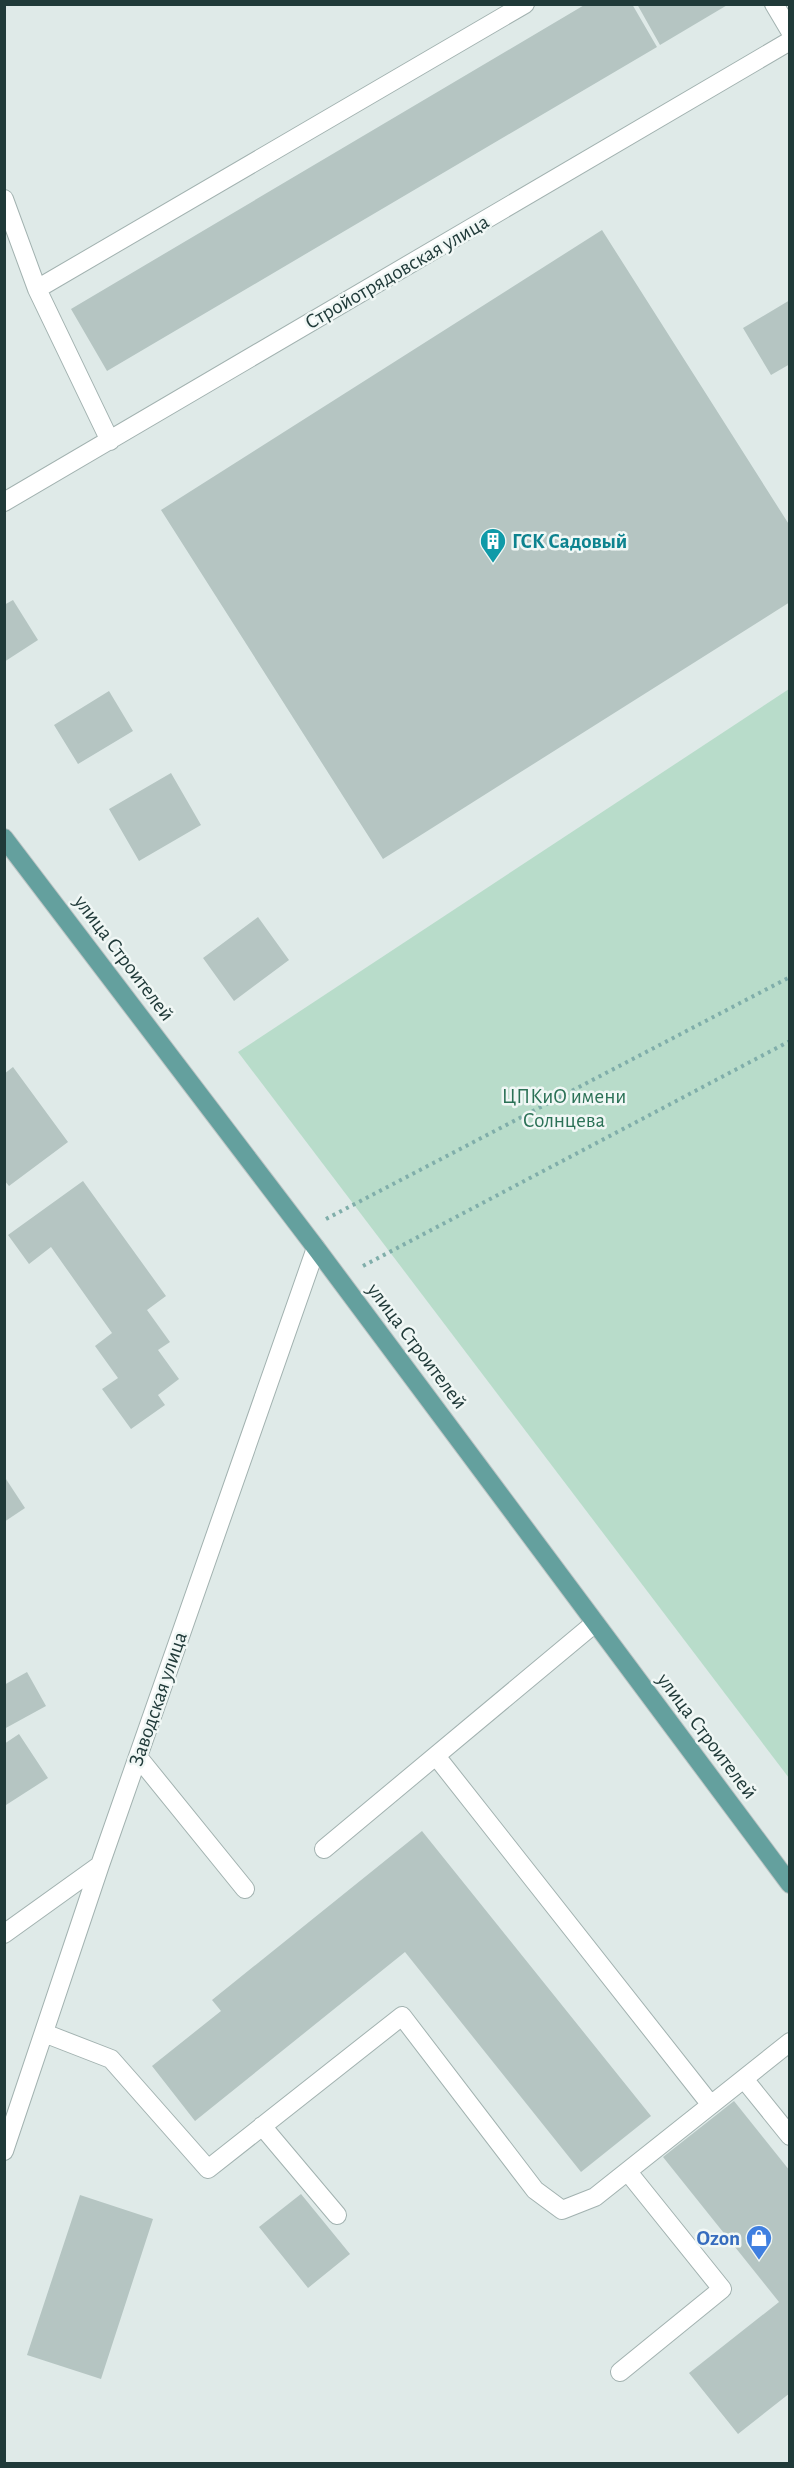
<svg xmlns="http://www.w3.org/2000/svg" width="794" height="2468" font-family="'Alegreya Sans',sans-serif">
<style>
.green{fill:#b8dcca}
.building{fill:#b5c5c2}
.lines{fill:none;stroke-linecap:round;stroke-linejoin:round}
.minor-casing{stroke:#a2b2b0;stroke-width:20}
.major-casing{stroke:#bcc4c4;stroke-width:20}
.path{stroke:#80aeaa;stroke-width:4;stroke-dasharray:3 4.5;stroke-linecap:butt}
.minor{stroke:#fff;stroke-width:18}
.major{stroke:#64a09e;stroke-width:18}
.labels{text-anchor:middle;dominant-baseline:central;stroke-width:5;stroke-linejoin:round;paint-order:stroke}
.street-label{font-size:21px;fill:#203a39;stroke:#f0f7f5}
.culture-label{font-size:21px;font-weight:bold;fill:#0d838f;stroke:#f0f7f5;text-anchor:start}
.park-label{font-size:21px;fill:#2b7156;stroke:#f0f7f5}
.shop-label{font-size:21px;font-weight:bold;fill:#366cbe;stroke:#f0f7f5;text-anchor:end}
</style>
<rect width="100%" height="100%" fill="#dfeae8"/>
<!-- green -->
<path class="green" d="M789,689v1089l-551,-726z"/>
<!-- building -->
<path class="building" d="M586,4h46l25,43 -550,324 -36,-62z
M637,4h92l-69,41z
M602,230l188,296v76l-407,257 -222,-349z
M790,300v64l-19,11 -28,-47z
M13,600l25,40 -34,22v-57z
M109,691l24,40 -55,33 -24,-39z
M171,773l30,52 -62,36 -30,-52z
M258,917l31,43 -55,41 -31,-43z
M13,1067l55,75 -59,44 -5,-6v-106z
M83,1181l83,115 -19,14 23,32 -12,8 21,29 -21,16 7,10 -34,24 -29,-40 16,-11 -23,-32 17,-13 -61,-86 -22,17 -21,-29z
M4,1476l21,32 -21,14z
M27,1672l19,34 -42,23v-44z
M19,1734l29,44 -42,27 -2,-61z
M422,1831l229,285 -70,56 -176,-220 -210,169 -43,-55 69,-55 -9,-11z
M734,2101l56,70v222l-52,41 -49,-61 90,-71 -116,-145z
M301,2194l49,60 -42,34 -49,-61z
M80,2195l73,24 -52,160 -74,-24z"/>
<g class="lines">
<!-- minor casing -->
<g class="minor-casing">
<path id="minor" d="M774,4l16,27
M4,199l33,90 73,152
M37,289l488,-285
M4,502l786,-461
M436,1756l275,349
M138,1757l107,132
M324,1849l271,-226
M4,1934l96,-69
M44,2033l67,26 97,110 194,-153 133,174 27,20 33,-13 195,-155
M744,2079l46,57
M262,2126l75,89
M4,2151l96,-286 216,-617
M620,2372l102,-83 -94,-117"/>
</g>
<!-- major casing -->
<g class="major-casing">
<path id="major" d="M4,838l312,410 474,636"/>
</g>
<!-- path -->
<path class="path" d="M326,1219l464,-242
M363,1266l427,-225"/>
<!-- minor -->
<use href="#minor" class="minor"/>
<!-- major -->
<use href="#major" class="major"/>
</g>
<!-- icons -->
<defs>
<g id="building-pin" transform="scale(1.35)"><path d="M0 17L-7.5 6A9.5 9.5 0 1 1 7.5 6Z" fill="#0f9aa8" stroke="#f0f7f5"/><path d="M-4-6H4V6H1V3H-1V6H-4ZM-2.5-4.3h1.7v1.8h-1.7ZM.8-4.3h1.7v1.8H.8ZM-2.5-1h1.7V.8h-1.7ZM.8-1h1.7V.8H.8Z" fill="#fff"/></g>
<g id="shop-pin" transform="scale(1.35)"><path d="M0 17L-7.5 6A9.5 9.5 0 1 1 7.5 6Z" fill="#3f7fe0" stroke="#f0f7f5"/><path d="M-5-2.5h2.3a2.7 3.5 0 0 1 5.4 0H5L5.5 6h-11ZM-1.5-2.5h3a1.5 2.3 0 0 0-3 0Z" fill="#fff"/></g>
</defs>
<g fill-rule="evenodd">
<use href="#building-pin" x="493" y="541"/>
<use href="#shop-pin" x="759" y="2238"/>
</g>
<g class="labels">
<!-- street labels -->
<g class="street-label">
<text transform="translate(397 272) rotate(-30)">Стройотрядовская улица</text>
<text transform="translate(124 958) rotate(53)">улица Строителей</text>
<text transform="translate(417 1346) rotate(53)">улица Строителей</text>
<text transform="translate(158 1699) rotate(-71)">Заводская улица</text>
<text transform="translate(707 1736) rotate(53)">улица Строителей</text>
</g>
<!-- culture labels -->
<g class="culture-label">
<text x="512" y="541">ГСК Садовый</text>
</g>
<!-- park labels -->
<g class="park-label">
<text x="564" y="1096">ЦПКиО имени<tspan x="564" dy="24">Солнцева</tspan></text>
</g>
<!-- shop labels -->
<g class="shop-label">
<text x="740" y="2238">Ozon</text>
</g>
</g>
<!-- border -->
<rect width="794" height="2468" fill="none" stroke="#203a39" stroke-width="12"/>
</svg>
